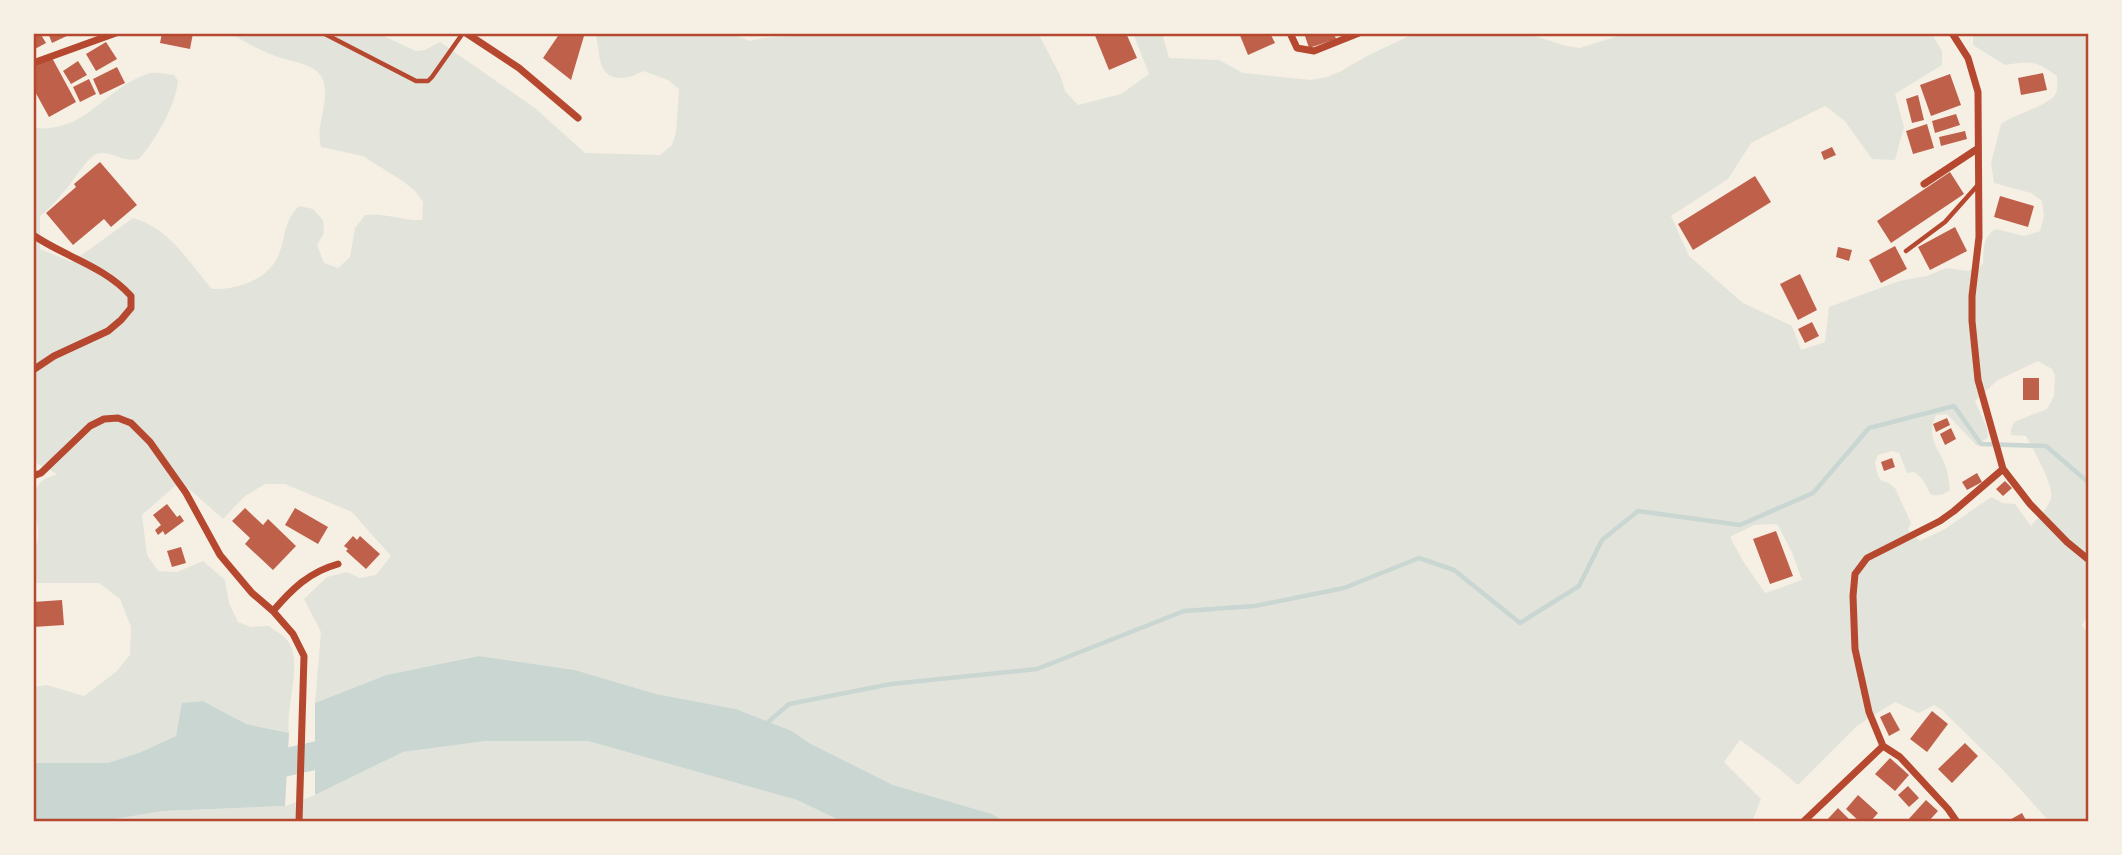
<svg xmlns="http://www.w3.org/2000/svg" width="2122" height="855" font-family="'Roboto Serif',serif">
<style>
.green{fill:#e2e4dc;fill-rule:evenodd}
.water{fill:#c9d6d2}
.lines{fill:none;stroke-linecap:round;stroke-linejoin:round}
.stream{stroke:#c9d6d2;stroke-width:4.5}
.river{stroke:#c9d6d2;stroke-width:28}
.building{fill:#bf614a}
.service{stroke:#b5482f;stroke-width:4.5}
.minor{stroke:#b5482f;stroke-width:7}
.neatline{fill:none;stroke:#b5482f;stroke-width:2.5}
</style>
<rect width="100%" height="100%" fill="#f6efe4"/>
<!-- green -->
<path class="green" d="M229,33h148l39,18 9,-1 15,-8 95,66 50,45 75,2 12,-10 4,-13 3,-43 -11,-9 -25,-9c-7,4 -14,7 -22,7 -26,0 -20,-28 -26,-45h134l21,8 14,-3 60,-5h214l23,44 4,14 13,14 43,-11 28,-20 -16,-41h29l7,25 50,2 24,13 68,7 16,-3 14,-6 26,-15 48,-23h119l1,3 31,10 14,2 47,-15h304l11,18v14l-47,29 9,33 -9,33 -23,-1 -28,-39 -19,-14 -74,37 -23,36 -57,37 18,40 54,47 49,23 9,24 24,-8 4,-35 70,-26 28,-5 19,-8 22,3 15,-7c1,-15 -1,-27 13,-35l28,7 16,-5 4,-15 -2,-15 -11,-8 -37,-10 -3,-20 10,-39c10,-9 51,-19 55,-31 2,-5 1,-12 1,-17 -22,-16 -26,-15 -52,-11l-32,-20v-12h116v579l-7,14 7,8v188h-39l-48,-53 -60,-59 -8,-5 -15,8 -24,-11 -37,23 -60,60 -20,-17 -38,-28 -16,22 37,37 -9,23h-747l-13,-8 -99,-29 -84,-42 -17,-12 -56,-22 -80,-15 -81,-24 -96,-14 -93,19 -71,28 6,-71 -17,-33 23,-22 20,-5 13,6 16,-3 15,-19 -39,-44 -67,-28h-20l-20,12 -22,23 -35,-31 -13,-2 -33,29 5,40 11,16 19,1 26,-11 22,19 4,23 9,19 13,5 18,-1c5,4 13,8 18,14 17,20 -2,67 2,93l-43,-9 -43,-23 -20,2 -7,33 -35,16 -33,11h-75v-76l14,-2 37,11 32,-24 14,-17 1,-28 -11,-28 -21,-16h-66v-32c16,-22 -12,-52 9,-70 3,-3 11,-5 15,-7l-19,-10 -5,-5v-331c54,5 70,-39 114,-54 8,-3 18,0 27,1l4,6c-2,24 -23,60 -39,78 -16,4 -30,-10 -43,-5 -9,4 -22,26 -29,34 -8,10 -17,20 -27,28v33l32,13 61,-44c37,10 55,44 79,71 24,1 56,-9 66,-33 9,-20 4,-33 21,-50l14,3 10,11 1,13 -7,12 7,18 14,5 12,-11 5,-29 10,-13c19,-3 37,6 57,5l1,-18 -8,-11 -11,-9 -41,-26 -42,-9c-5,-21 4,-33 4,-54 1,-29 -26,-29 -47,-36 -17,-5 -33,-16 -49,-24zM2038,361l14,8 3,6 -1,21 -7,13 -33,13 -3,7v6l15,1c7,14 28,48 25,62 -2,10 -14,20 -20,28l-16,-22 -12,-1 -12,-6 -46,32 -25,12 -12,-11 3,-7 -16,-35 -6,-5 -7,-2 -4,-5 -3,-14 3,-7 14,-4 7,2 8,20 7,-1c9,6 12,12 16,22 8,3 13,1 20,-4 -1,-10 -2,-19 -6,-28 -9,-18 -17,-27 -8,-47l11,-1 30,32 11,-9 -1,-9 -12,-27 23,-21zM1777,524l15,28 10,28 -37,13 -22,-32 -13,-24 24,-12z
M486,741h102l209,59 46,22h-745l64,-11 123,-5 30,-11 88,-43z"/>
<!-- water -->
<path class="water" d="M479,656l96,14 81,24 80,15 56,22 17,12 84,42 99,29 13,8h-162l-46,-22 -209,-59h-102l-83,11 -88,43v-92l71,-28z
M203,701l43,23 43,9 -4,73 -123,5 -64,11h-65v-59h75l33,-11 35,-16 6,-33z"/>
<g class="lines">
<!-- stream -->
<path class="stream" d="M767,723l22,-19 102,-20 146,-15 147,-58 71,-5 89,-18 75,-30 35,12 66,53 59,-37 23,-46 36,-29 102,14 73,-32 56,-65 85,-22 27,38 65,2 43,37"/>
<!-- river -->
<path class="river" d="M252,770l101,-23"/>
</g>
<!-- building -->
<path class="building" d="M33,33h7l6,10 -13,7z
M48,33h25l-21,10z
M162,33h31l-3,16 -30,-6z
M560,33h22l2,3 -13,44 -28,-22z
M1094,33h32l11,25 -28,12z
M1239,33h31l5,10 -27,12z
M1304,33h30l2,6 -27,9z
M106,42l11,17 -21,12 -10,-17z
M51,56l25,46 -27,15 -16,-29v-22z
M78,61l9,14 -16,9 -8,-13z
M117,67l8,16 -25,12 -7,-16z
M2043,73l4,17 -26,5 -3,-17z
M1950,74l11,31 -30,11 -11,-31z
M89,79l7,15 -16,8 -7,-15z
M1918,95l6,25 -12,3 -6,-24z
M1956,114l4,11 -25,8 -3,-12z
M1927,124l7,24 -21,6 -7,-23z
M1965,131l2,8 -26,7 -2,-9z
M1832,147l4,8 -12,5 -3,-8z
M100,162l37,43 -26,22 -7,-8 -31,26 -27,-32 30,-26 -2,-3z
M1950,172l14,22 -73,49 -14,-22z
M1755,176l16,26 -78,48 -15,-26z
M2000,196l34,10 -6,21 -34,-10z
M1955,227l12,24 -37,19 -12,-23z
M1895,246l12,23 -26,14 -12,-23z
M1838,247l14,3 -3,11 -13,-4z
M1800,274l17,36 -19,10 -18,-36z
M1812,322l7,14 -14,7 -7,-14z
M2023,378h16v22h-16z
M1947,418l3,7 -14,7 -3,-8z
M1951,428l5,11 -11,6 -5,-11z
M1892,458l3,9 -11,4 -3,-9z
M1977,473l5,9 -15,8 -5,-8z
M2005,481l7,7 -9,8 -7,-7z
M167,504l10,13 3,-2 4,6 -19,14 -2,-4 -5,4 -3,-5 6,-5 -8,-10z
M245,508l18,17 5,-6 28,27 -23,24 -28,-26 5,-6 -18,-17z
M295,508l33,19 -10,17 -33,-19z
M1776,531l17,45 -23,8 -17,-45z
M353,536l4,4 3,-4 20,18 -14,15 -20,-18 2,-2 -4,-3z
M181,547l5,16 -14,4 -5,-16z
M62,600l2,25 -31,2v-25z
M1932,711l16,13 -21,28 -17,-13z
M1890,712l10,18 -11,6 -9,-19z
M1965,743l13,13 -26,27 -14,-14z
M1890,758l19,17 -14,16 -20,-17z
M1908,786l11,12 -10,9 -11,-12z
M1858,795l20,18 -8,9h-10l-14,-13z
M1926,800l12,11 -10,11h-22z
M1838,808l14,14h-27z
M2022,813l5,9h-21z"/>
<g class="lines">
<!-- service -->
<path class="service" d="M323,33l93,48h12l4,-4 31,-44
M1906,251l39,-29 32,-36"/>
<!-- minor -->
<path class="minor" d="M466,33l53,35 59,50
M1290,33l7,15 17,3 45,-18
M1952,33l16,25 10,34 1,145 -7,59v25l6,59 25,89 27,35 37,38 22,18
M33,63l83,-30
M1924,184l53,-35
M33,235c32,22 71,31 98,61v12l-10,12 -13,11 -54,25 -21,14
M33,476l8,-3 49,-47 14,-7 14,-1 13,5 19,19 36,51 34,62 32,38 21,18 20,23 11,22 -5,166
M273,611c19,-22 36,-39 65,-47
M1803,822l80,-76
M1957,822l-9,-13 -48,-52 -17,-11 -14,-34 -14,-63 -2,-53 2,-22 12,-16 73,-37 14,-10 49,-42"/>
</g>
<!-- border -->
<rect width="2122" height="855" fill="none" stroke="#f6efe4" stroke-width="70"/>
<rect x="35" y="35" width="2052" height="785" class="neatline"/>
</svg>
